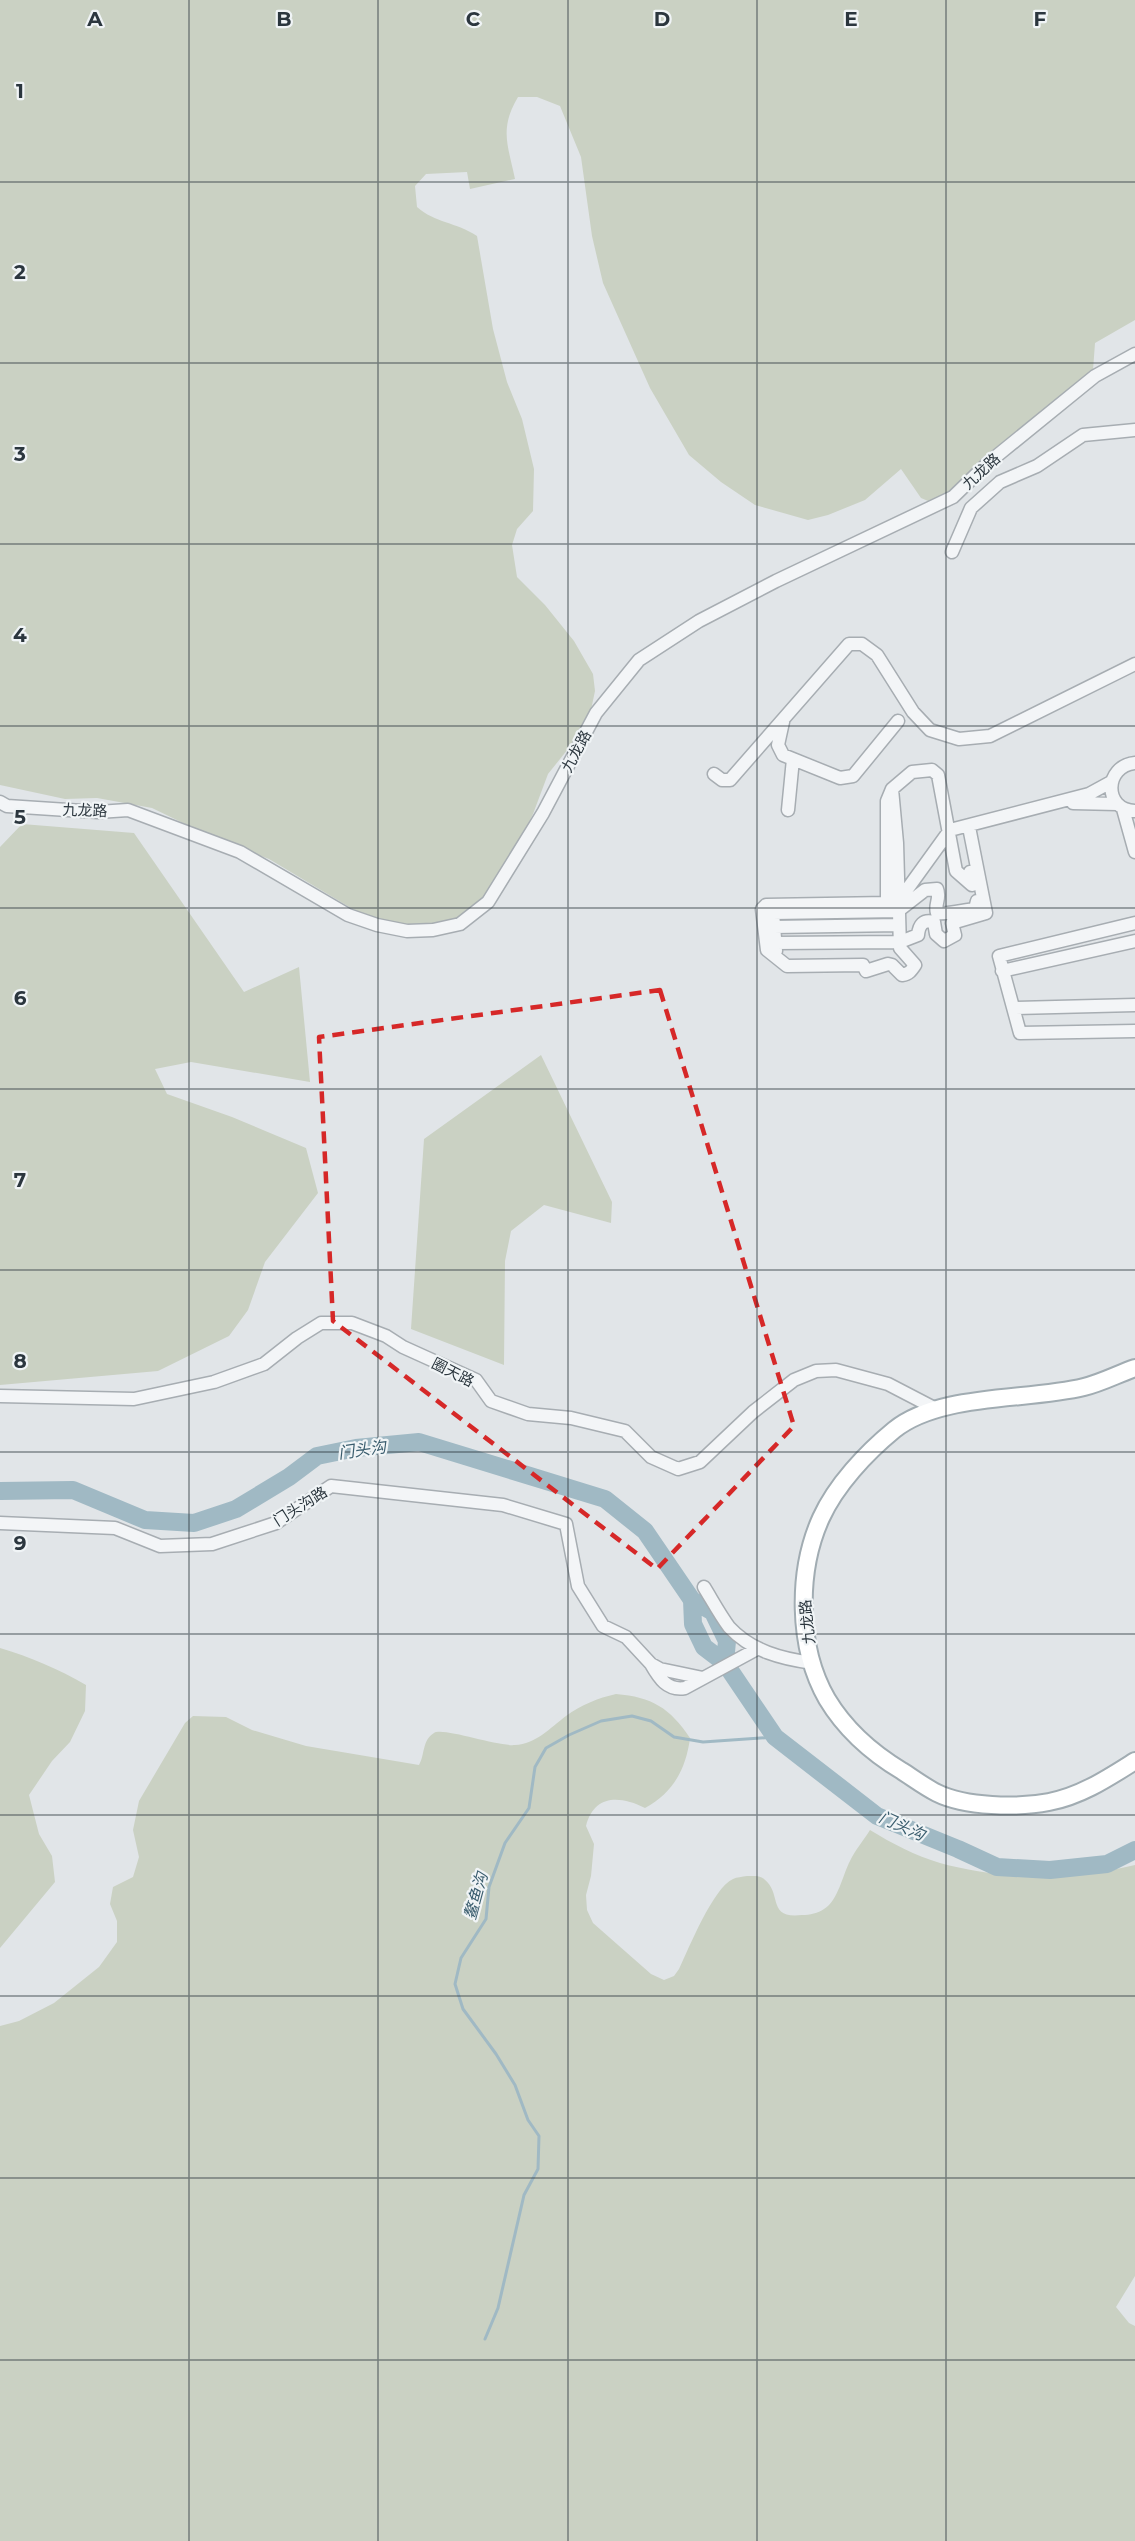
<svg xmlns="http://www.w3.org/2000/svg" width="1135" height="2541" font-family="Montserrat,'Noto Sans SC',sans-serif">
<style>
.green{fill:#cad1c3}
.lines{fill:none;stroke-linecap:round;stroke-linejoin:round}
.stream{stroke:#a0b9c4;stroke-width:3}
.river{stroke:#a0b9c4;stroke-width:18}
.minor-casing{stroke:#a7adb2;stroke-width:15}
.major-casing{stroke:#a1acb2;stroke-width:20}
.minor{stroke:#f3f5f7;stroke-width:12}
.major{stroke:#fff;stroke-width:16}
.marked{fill:none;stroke:#d62828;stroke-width:4.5;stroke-dasharray:12 8;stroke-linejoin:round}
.grid{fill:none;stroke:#2b363e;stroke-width:1.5;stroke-opacity:0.55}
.labels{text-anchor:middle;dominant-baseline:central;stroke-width:4.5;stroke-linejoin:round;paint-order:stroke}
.street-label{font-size:15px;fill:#2b363e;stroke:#f0f4f6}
.water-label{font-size:16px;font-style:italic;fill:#395c6d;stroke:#f0f4f6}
.grid-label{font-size:20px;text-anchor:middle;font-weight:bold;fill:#2b363e;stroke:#f0f4f6;stroke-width:4.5;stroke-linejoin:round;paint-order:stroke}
</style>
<rect width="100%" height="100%" fill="#e1e5e8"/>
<!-- green -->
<path class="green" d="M0,0h1135v320l-40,23 -2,27 -153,136 -19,-8 -20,-29 -36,31 -37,15 -20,5 -53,-15 -34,-23 -32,-27 -39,-67 -47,-105 -11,-47 -11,-79 -21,-51 -23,-9h-19c-19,32 -10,48 -3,82l-45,10 -3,-17 -41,2 -11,12 2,21c18,16 39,15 60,29l16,93 14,53 15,37 12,50 -1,42 -16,18 -5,16 5,32 28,28 29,36 19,33 2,17 -7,33 -40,50 -15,40 -18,37 -45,67 -49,14 -50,-12 -102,-61 -59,-23 -58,-28 -55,-10 -32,1 -65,-14z
M22,824l112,9 110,159 55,-25 11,115 -119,-20 -36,7 12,25 65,23 74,31 12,45 -53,69 -17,48 -19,26 -71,35 -158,14v-538z
M541,1055l71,147 -1,21 -67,-18 -33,26 -6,30 -1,104 -93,-36 13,-190z
M0,1648c30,9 59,21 86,37l-1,26 -15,31 -18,19 -23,34 10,39 13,22 3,26 -55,66z
M616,1694c36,3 54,14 74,44 -4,31 -17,55 -45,70 -26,-13 -51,-13 -59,18l8,18 -3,32 -5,19 1,15 6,13 58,51 13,6 10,-4 5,-7c10,-21 34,-81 54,-90 4,-2 9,-2 14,-3 5,0 13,-1 17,3 19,15 2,40 38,36 8,0 16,-2 22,-6 14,-8 19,-35 26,-48 5,-11 14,-21 20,-31 21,13 46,26 70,33 61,17 134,17 195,2v411l-19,31 13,16 6,3v215h-1135v-515l19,-5 35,-18 45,-36 18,-25v-21l-7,-17 3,-17 20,-10 6,-20 -6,-27 6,-29 46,-78 8,-7 33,1 26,13 54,16 113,19c6,-10 3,-25 15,-32 9,-6 64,14 81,12 21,-1 35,-17 51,-29 15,-11 32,-18 50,-22z"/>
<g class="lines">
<!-- stream -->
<path class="stream" d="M485,2339l13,-31 26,-113 14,-26 1,-33 -11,-16 -13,-35 -19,-31 -33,-45 -8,-25 6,-26 25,-39 3,-32 16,-44 24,-35 6,-41 11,-19 23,-13 32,-14 31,-5 19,5 23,16 29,5 72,-5"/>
<!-- river -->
<path class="river" d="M0,1491l73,-1 72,30 49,3 42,-14 53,-32 28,-21 39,-8 63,-6 186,57 40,32 47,69 1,24 11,23 21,16 50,74 102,79 81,33 39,18 53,3 57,-6 28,-14
M692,1600l21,12 14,29 -2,22"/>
<!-- minor casing -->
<g class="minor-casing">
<path id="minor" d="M952,552l19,-44 29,-26 37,-16 46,-31 52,-5
M783,722l-5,23 5,10 57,23 13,-2 45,-55
M1135,763c-31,3 -32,47 0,48
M714,774l8,6h8l119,-136h13l15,11 36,57 17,18 29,9 31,-3 145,-72
M892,789l20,-17 20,-2 6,5 18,96 16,14 -2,-13
M0,802l7,4 91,6 30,-2 112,42 108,63 29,10 30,6 26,-1 27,-6 28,-22 55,-89 53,-100 43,-53 60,-39 77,-40 177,-84 35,-34 107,-87 40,-22
M1073,803l44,1
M1123,809l12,43
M788,810l5,-51
M887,903v-102l5,-12 5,54 3,105 15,17c-4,6 -6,9 -13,10l-10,-10 -4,-1 -22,7 -3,-6 -76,1 -20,-16 -5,-41 4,-4 121,-2 11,-1 52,-72 139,-36 22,-12
M1135,923l-136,33 21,77 115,-2
M774,927l125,-2
M775,943l125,-1 18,-7c1,-10 5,-16 16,-13l2,12 8,7 11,-6 -3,-12 34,-10 -17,-86
M776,951l-3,-38 125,-2 27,-21 12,-1c4,9 -3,16 0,24 9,2 27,-3 38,-4l2,-8
M1002,971l133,-30
M1014,1008l121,-3
M0,1396l134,3 80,-17 50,-18 33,-26 24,-15h31l34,13 17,11 73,33 15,21 37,13 43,4 54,13 26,26 27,12 22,-7 53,-50 41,-32 22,-9 20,-1 52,14 50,26
M0,1523l115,5 45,18 52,-2 64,-21 55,-37 172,19 63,19 12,62 25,40 23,11 25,27 9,5 43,9
M704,1587c8,13 16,28 25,40 22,24 53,32 84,36
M651,1664c8,14 16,27 34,24l72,-39"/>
</g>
<!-- major casing -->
<g class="major-casing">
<path id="major" d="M1135,1368c-17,6 -34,15 -51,19 -57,14 -144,6 -190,43 -28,23 -58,55 -73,88 -24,53 -24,129 6,181 18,30 45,54 75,72 11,7 23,16 35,22 28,14 81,15 112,9 32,-6 59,-24 86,-41"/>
</g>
<!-- minor -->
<use href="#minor" class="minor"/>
<!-- major -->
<use href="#major" class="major"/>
</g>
<!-- marked area -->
<path class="marked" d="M660,990l134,436 -137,143 -324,-248 -14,-284z"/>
<!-- grid -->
<path class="grid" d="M189,0v2541M378,0v2541M568,0v2541M757,0v2541M946,0v2541M0,182h1135M0,363h1135M0,544h1135M0,726h1135M0,908h1135M0,1089h1135M0,1270h1135M0,1452h1135M0,1634h1135M0,1815h1135M0,1996h1135M0,2178h1135M0,2360h1135"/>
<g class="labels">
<!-- street labels -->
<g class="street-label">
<text transform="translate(981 471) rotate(-43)">九龙路</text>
<text transform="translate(576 751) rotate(-62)">九龙路</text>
<text transform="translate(85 810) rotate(2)">九龙路</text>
<text transform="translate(453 1372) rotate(27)">圈天路</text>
<text transform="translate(300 1506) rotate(-32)">门头沟路</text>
<text transform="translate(807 1622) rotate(-96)">九龙路</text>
</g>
<!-- water labels -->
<g class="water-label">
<text transform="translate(362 1450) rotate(-8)">门头沟</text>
<text transform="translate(902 1826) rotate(24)">门头沟</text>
<text transform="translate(476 1896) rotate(-75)">鳌鱼沟</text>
</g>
</g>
<g class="grid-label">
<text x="95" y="26">A</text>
<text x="284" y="26">B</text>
<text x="473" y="26">C</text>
<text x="662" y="26">D</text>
<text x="851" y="26">E</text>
<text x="1040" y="26">F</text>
<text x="20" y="98">1</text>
<text x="20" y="279">2</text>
<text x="20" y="461">3</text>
<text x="20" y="642">4</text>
<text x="20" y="824">5</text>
<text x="20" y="1005">6</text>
<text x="20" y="1187">7</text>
<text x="20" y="1368">8</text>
<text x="20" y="1550">9</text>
</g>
</svg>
